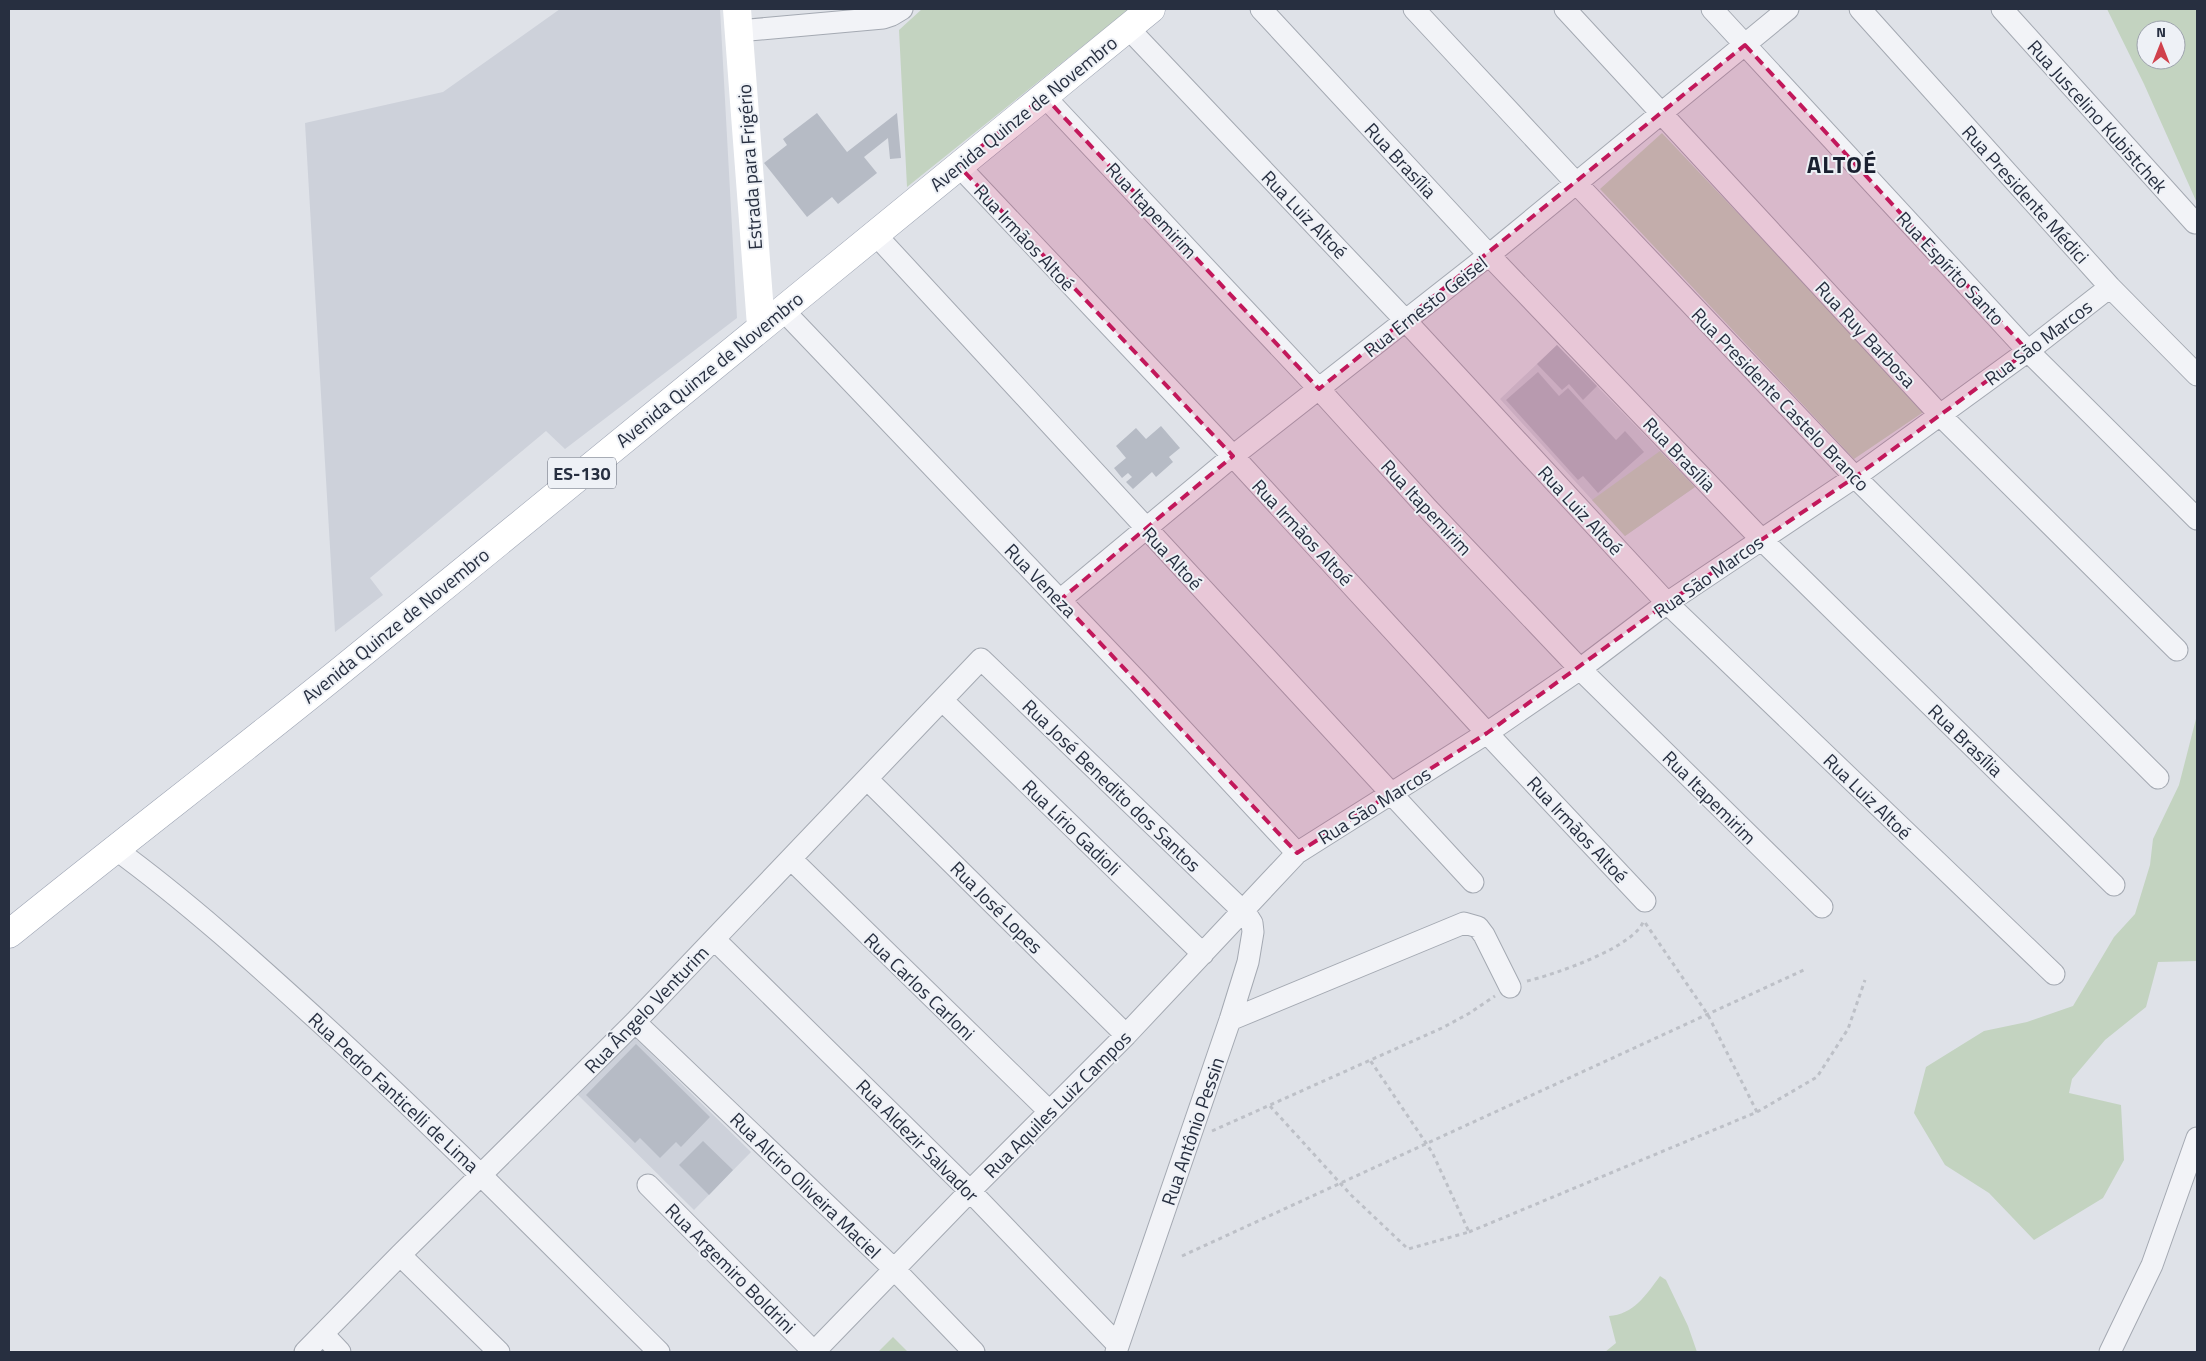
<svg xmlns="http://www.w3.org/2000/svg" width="2206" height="1361" font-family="'Titillium Web',sans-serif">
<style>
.built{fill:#cdd1da}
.green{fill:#c3d3c0;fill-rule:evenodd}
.building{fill:#b6bbc5}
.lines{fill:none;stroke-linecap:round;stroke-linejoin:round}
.street-casing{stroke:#a4a9b2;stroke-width:23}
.primary-casing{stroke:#9ea5b4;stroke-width:29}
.path{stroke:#bdc0c7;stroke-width:3;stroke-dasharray:4 4;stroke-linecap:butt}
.street{stroke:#f2f3f7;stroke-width:21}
.secondary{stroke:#fff;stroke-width:28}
.primary{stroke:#fff;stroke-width:28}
.marked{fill:#c2185b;fill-opacity:0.2;stroke:#c2185b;stroke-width:4;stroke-dasharray:10 6;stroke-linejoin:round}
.labels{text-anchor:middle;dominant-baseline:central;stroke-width:4;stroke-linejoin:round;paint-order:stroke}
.shield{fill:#eef1f6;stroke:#636977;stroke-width:1}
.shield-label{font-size:18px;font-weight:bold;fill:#272f40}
.street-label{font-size:19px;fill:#272f40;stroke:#eef1f6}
.district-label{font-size:24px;font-weight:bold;letter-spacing:1px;fill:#1a2030;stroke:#eef1f6}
</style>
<rect width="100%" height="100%" fill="#dfe2e8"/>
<!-- built -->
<path class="built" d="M560,9h160l17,309 -172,131 -19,-18 -176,147 13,17 -48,37 -30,-509 138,-31z
M1557,345l138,142 -70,49 -125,-137z
M634,1037l117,115 -57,58 -117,-116z"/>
<!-- green -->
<path class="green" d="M922,9h207l-222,178 -8,-157z
M2107,9h90v194l-53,-119zM2146,30h30v30h-30z
M1662,133l263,278 -71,48 -254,-270z
M1660,451l35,36 -70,49 -33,-36z
M2197,715v246l-39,1 -12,45 -41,33 -33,39 -3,14 52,12 3,55 -21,38 -69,42 -45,-47 -44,-28 -31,-52 12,-46 58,-36 43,-9 46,-16 41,-69 21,-23 15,-49 3,-26 26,-54z
M1660,1276l6,4 22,46 9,26h-92l11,-9 -7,-27c24,-1 38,-22 51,-40z
M893,1337l15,15h-30z"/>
<!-- building -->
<path class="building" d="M817,113l30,39 50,-39 4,45 -11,1 -2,-21 -24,19 13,16 -39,31 -6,-7 -25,20 -43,-54 23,-18 -4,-6z
M1557,345l40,41 -14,14 -14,-16 -7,6 -25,-26z
M1538,372l21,24 9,-8 48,52 9,-9 19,21 -46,41 -15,-17 -5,4 -72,-80z
M1161,426l19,22 -11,9 4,5 -17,15 -4,-5 -19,17 -7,-7 6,-5 -4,-4 -6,5 -8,-10 12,-10 -10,-12 20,-18 10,11z
M636,1044l74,73 -29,30 -5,-5 -16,16 -20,-20 -5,5 -49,-48z
M703,1141l30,29 -24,25 -30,-30z"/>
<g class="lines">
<!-- street casing -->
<g class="street-casing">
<path id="street" d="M1261,9l228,246 272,284 353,346
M1414,9l163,175 278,293 303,301
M1565,9l375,406 237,235
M1712,9l316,342 169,168
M1860,9l250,278 87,88
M2002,9l193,214
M1128,28l277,292 262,283 387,371
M738,31l145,-13 9,-3 10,-6
M1044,96l275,293 109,120 152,160 242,238
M958,165l275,291 254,277 158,168
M874,233l599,649
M782,309l357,374 158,170
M1060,600l173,-144 256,-201 299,-246
M942,700l261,254
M867,779l259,256
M114,848c74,54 141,115 208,176 116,106 226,218 337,328
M791,859l258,252
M714,939l256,252 148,154
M1230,1020l234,-97 14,4 6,8 26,52
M635,1022l260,248 79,82
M648,1185l166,167
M400,1255l99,97
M323,1334l17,18
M305,1352l95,-97 235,-233 346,-363 266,256 5,8 1,9 -5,30 -18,58 -114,332
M814,1352l156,-161 156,-156 171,-182 190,-120 93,-64 87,-66 188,-126 173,-126 82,-64
M2110,1352l42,-87 45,-127"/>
</g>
<!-- primary casing -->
<g class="primary-casing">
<path id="primary" d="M9,934c111,-90 224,-176 335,-266 270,-219 538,-441 807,-659"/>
</g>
<!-- path -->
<path class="path" d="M1527,981c26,-6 112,-35 117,-62
M1270,1106l81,89 57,54 61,-17 -37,-80 -62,-92
M1757,1112l60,-35 31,-48 17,-49
M1212,1131l230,-103 26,-14 27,-18
M1469,1232l288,-120 -49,-97 -64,-94
M1182,1256l624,-287"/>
<!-- street -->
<use href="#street" class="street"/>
<!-- secondary -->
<path class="secondary" d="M737,9l24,317"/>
<!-- primary -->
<use href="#primary" class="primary"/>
</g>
<!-- marked area -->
<path class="marked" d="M1745,45l283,306 -173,126 -188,126 -180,130 -190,120 -237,-253 173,-144 -275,-291 86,-69 275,293z"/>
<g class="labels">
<!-- shield labels -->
<rect class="shield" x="548" y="457.5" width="68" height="31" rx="4"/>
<g class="shield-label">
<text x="582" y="473">ES-130</text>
</g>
<!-- street labels -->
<g class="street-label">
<text transform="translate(1023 113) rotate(-39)">Avenida Quinze de Novembro</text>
<text transform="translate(2098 116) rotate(48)">Rua Juscelino Kubistchek</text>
<text transform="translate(1401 160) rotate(47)">Rua Brasília</text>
<text transform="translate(749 167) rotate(-94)">Estrada para Frigério</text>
<text transform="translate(2026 194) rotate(48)">Rua Presidente Médici</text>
<text transform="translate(1152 210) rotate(47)">Rua Itapemirim</text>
<text transform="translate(1305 214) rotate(46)">Rua Luiz Altoé</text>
<text transform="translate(1025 237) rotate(47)">Rua Irmãos Altoé</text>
<text transform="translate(1951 268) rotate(47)">Rua Espírito Santo</text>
<text transform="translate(1425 306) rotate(-38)">Rua Ernesto Geisel</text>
<text transform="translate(1866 334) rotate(47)">Rua Ruy Barbosa</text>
<text transform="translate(2038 342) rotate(-37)">Rua São Marcos</text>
<text transform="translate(709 369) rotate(-39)">Avenida Quinze de Novembro</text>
<text transform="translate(1781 399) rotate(46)">Rua Presidente Castelo Branco</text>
<text transform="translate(1680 454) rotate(46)">Rua Brasília</text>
<text transform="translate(1427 507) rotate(47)">Rua Itapemirim</text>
<text transform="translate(1581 510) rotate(47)">Rua Luiz Altoé</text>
<text transform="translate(1303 532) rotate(47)">Rua Irmãos Altoé</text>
<text transform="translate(1173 558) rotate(47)">Rua Altoé</text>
<text transform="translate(1708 576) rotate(-35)">Rua São Marcos</text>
<text transform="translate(1041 580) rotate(46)">Rua Veneza</text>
<text transform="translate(395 625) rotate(-39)">Avenida Quinze de Novembro</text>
<text transform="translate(1966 740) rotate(44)">Rua Brasília</text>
<text transform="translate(1112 785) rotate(44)">Rua José Benedito dos Santos</text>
<text transform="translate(1868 796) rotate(44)">Rua Luiz Altoé</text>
<text transform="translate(1710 797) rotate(45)">Rua Itapemirim</text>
<text transform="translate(1374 805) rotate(-32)">Rua São Marcos</text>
<text transform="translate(1072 827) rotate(44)">Rua Lírio Gadioli</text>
<text transform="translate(1578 829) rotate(47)">Rua Irmãos Altoé</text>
<text transform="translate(997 907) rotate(45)">Rua José Lopes</text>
<text transform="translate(920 986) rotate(44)">Rua Carlos Carloni</text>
<text transform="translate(646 1009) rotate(-46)">Rua Ângelo Venturim</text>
<text transform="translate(394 1092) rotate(43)">Rua Pedro Fanticelli de Lima</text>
<text transform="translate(1057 1104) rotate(-45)">Rua Aquiles Luiz Campos</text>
<text transform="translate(1192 1131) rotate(-71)">Rua Antônio Pessin</text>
<text transform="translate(918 1140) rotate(45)">Rua Aldezir Salvador</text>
<text transform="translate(806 1185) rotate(44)">Rua Alciro Oliveira Maciel</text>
<text transform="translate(731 1268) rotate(45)">Rua Argemiro Boldrini</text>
</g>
<!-- district labels -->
<g class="district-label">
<text x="1842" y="164">ALTOÉ</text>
</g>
</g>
<!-- border -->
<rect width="2206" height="1361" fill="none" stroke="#272f40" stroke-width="20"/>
<!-- north arrow -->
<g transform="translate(2161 45)"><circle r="24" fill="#eef1f6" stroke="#9ea3ad"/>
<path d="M0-4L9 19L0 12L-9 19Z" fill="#d0414c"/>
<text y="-8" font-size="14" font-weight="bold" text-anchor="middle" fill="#272f40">N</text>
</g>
</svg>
